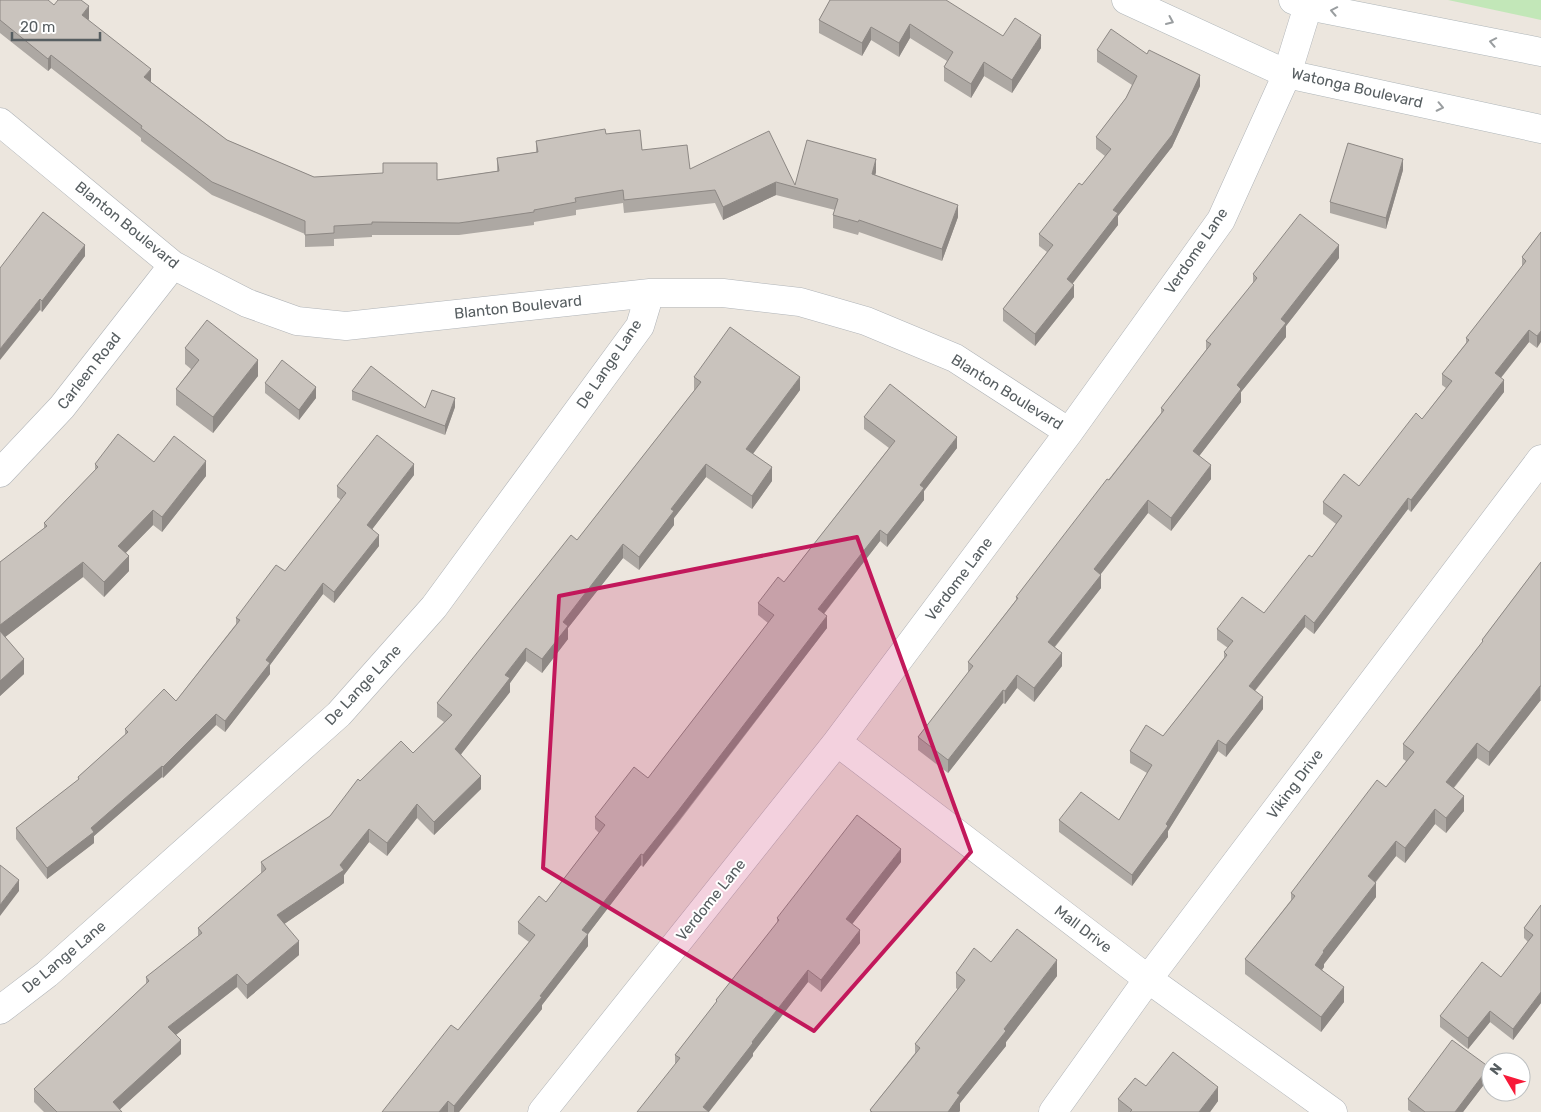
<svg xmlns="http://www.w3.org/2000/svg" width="1541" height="1112" font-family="Rubik,sans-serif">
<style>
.green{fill:#c2e7b8}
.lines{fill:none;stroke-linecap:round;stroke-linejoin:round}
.street-casing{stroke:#b0b4b8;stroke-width:29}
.secondary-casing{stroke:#aeb5b8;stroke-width:29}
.street{stroke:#fff;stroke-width:28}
.secondary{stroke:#fff;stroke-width:28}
.wall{fill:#ada8a3}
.shaded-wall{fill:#8d8884}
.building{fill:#c9c3bd;stroke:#8d8884}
.oneway{stroke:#9a9ea0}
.marked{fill:#c2185b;fill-opacity:0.2;stroke:#c2185b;stroke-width:4;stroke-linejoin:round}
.labels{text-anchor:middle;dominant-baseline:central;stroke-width:4;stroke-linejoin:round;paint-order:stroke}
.street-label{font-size:15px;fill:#575e61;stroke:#fff}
</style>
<rect width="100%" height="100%" fill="#ece6de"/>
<!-- green -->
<path class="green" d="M1448,0h93v20z"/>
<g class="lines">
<!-- street casing -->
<g class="street-casing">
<path id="street" d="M0,122l173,143 74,38 50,18 49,5 304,-33h73l77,9 66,19 89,37 114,74
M0,473l62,-66 111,-142
M837,742l311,237 185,133
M0,1010l47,-36 292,-260 95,-107 206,-281 10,-33
M542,1112l295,-370 232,-310 152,-212 66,-146 21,-68
M1053,1112l95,-133 393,-520"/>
</g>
<!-- secondary casing -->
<g class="secondary-casing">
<path id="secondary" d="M1126,0l161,74 254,55
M1293,0l15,6 233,46"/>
</g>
<!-- street -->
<use href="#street" class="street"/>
<!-- secondary -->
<use href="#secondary" class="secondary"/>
</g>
<!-- wall -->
<path class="wall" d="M0,0l54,5 35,14 -1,1 63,62 76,58 87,37 123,3 60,-9v-13l39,-6v-11l70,-7 36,16 48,19 105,16 81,-13 -1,3 83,42 -16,44 -83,-29 -1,3 -25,-7v-13l2,-5 -59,-15 -53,25 -8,-17 -91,10 -1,-10 -47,7v5l-42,7v3l-75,10h-87v2l-38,2v7l-29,1v-13l-93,-39 -71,-54v-3l-90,-70 -3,3 -48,-38z
M830,0l173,36 38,12 -29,45 -28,-17 -13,22 -27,-17v-14l3,-6 -37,-23 -11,19 -28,-17 -9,16 -43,-23v-13z
M1097,50l50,4 53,32 -28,61 -54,69v9l-46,58 2,14 -39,49 -32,-25v-12l44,-57 -8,-6v-12l43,-49 23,-29 -9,-7v-12l30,-39 6,-13 -35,-23z
M1403,170l-17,59 -56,-16v-11z
M1541,232l-4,116 -8,-6 -28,36 3,14 -93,120 -3,-3 -94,125 -9,-7 -50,64 8,18 -37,48 -8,-6 -50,80v6l-36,49 -73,-54v-12h60l28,-47 -17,-10v-12l33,-15 61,-78v-6l4,-4 -11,-8v-11l47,-16 48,-56 24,-33 -13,-10v-12l36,-16 63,-67 24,-31 -4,-3v-11l24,-31v-5l56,-71v-10z
M85,256l-43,56 -42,-44z
M1339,258l-53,68v11l-45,55v10l-42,54 12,23 -40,52 -23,-18 -48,61 1,14 -46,59 7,19 -28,36 -17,-14 -12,16 -2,-1 -55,70 -30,-23v-13l50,-64v-11l48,-62v-3l145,-184v-5l45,-58v-9l47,-57v-10z
M185,348l73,28 -45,57 -37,-28v-16l15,-20 -6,-5z
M694,377l106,13 -47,64 19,27 -20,28 -46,-32 -32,41v7l-35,45 -16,-12 -55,70v11l-26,34 -16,-12 -16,22v9l-49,62 20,35 -47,46 -17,-17 -30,38 -18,-14 -25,33v8l-60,41 15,31 -52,44 -10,-12 -61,48 5,19 -62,56 3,2h-78l-10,-10v-13l112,-105v-7l52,-40v-9l63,-54v-12l69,-46 30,-35 53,-28 31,-31 -7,-5v-14l140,-163 117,-149z
M265,383l51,15 -17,22 -34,-27z
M352,391l73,17 30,-1 -10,28 -93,-35z
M864,417l93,31 -33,43v9l-37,47 -7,-6 -56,73 3,14 -149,195 -35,44 -2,-2 -53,69v12l-46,59v4l-83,103h-77l76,-82 71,-88 -11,-8v-12l28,-20 53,-69 -4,-4v-12l53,-39 120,-155 -10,-8v-12l26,-21 105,-134 -25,-19z
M154,462l52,14 -44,56 -9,-7 -28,28 4,18 -25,26 -21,-20 -78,60 19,37 -24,22v-134l44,-33v-6l51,-52v-7z
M414,475l-42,54 7,17 -45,57 -11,-9 -53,71v9l-45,58 -9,-7 -53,53 -1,-1 -68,59v7l-47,36 -31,-40v-11l62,-48v-3l47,-42v-6l51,-28 60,-77v-6l49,-47 56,-71 -4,-3v-11z
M1541,562v139h-1l-51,65 -12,-8 -23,30 10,23 -18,22 -11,-9 -30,39 -9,-7 -20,26v15l-52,67v3l-2,3 22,32 -23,30 -76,-58v-15l46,-59v-7l95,-106 20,-26 -3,-2v-15l79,-100v-4z
M901,862l-49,62 8,19 -39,49 -13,-10 -55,71v3l-78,8v-9l41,-52v-3l61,-77v-5z
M1541,905v98l-28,37 -23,-18 -22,27 -28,-22v-11l61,-39 27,-35 -4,-4v-10z
M991,962l66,14 -51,66v4l-46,57v8l-1,1h-89v-2l45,-57v-9l43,-54 -2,-2v-15z
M1489,1078l-26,34h-52l-3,-2v-11z
M1146,1086l72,15 -8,11h-92v-13z"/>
<!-- shaded-wall -->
<path class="shaded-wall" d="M89,6v13l-7,9v-13z
M910,24v14l-11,19v-14z
M871,27v13l-9,16v-13z
M1041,35v13l-29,45v-13z
M51,55v13l-3,3v-12z
M984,62v14l-13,22v-14z
M151,69v13l-7,8v-13z
M1200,75v11l-28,61 -54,69v9l-51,66v-12l46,-69z
M876,159v13l-4,15v-13z
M1403,159v11l-17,59v-11z
M776,182v13l-53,25v-13z
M958,205v12l-16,44v-12z
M85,245v11l-43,56v-11z
M1339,245v13l-53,68v11l-45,55v10l-48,62v-13l88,-132z
M1074,285v12l-39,49v-12z
M40,299v11l-40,50v-11z
M1529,330v12l-34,43v-12z
M1541,331v11l-4,6v-12z
M258,360v16l-45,57v-16z
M800,377v13l-54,73v-14z
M1504,380v12l-93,120v-12z
M316,387v11l-17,22v-10z
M455,398v9l-10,28v-9z
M957,437v11l-33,43v9l-37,47v-12l33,-50z
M206,461v15l-44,56v-15z
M414,464v11l-47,61v-11z
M706,464v13l-32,41v7l-35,45v-13l32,-48z
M1211,465v14l-40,52v-13z
M772,467v14l-20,28v-13z
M1408,498v11l-94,125v-11z
M1148,500v13l-54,70v-14z
M153,510v15l-35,36v-15z
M880,530v11l-62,80v-12z
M379,535v11l-45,57v-11z
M623,544v14l-55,70v11l-26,34v-14l21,-37z
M129,556v15l-25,26v-15z
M83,562v15l-83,64v-16z
M1101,575v13l-53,67v-13z
M323,583v11l-53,71v9l-45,58v-11l41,-61z
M1305,615v12l-56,71v-12z
M827,616v12l-184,239v-12z
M526,648v13l-16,22v9l-55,70v-13l50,-74z
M1062,653v13l-28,36v-14z
M24,659v15l-24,22v-15z
M1017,675v13l-12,16v-13z
M1540,686v15l-51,65v-14z
M1003,690v13l-55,70v-13z
M1263,697v12l-37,48v-12z
M216,714v11l-53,53v-11z
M1218,740v11l-50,80v6l-36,49v-11l34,-51z
M1477,743v15l-31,39v-15z
M162,766v11l-68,59v7l-47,36v-11l44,-40z
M481,776v13l-47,46v-13z
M1464,796v15l-18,22v-15z
M417,804v14l-30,38v-13z
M1435,809v15l-30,39v-15z
M369,829v13l-25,33v8l-67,46v-14l63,-50z
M1396,841v15l-28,35v-15z
M901,849v13l-55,70v-13z
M641,854v11l-59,77v-12z
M19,880v11l-19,25v-11z
M1376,883v14l-52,67v3l-9,12v-14l8,-14z
M860,930v13l-39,49v-12z
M588,934v12l-46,59v4l-83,103h-5v-6z
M299,941v14l-52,44v-14z
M1057,960v16l-51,66v4l-46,57v8l-1,1h-11l9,-19 47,-64z
M808,970v12l-55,71v3l-44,56h-6v-5l49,-65z
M237,974v13l-69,54v-14z
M1344,987v15l-23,30v-15z
M1541,992v11l-28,37v-11z
M1490,1011v11l-22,27v-11z
M181,1040v14l-64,58 -4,-10z
M1489,1067v11l-26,34h-8z
M1218,1087v14l-8,11h-11z
M448,1101v11h-9z"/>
<!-- building -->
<path class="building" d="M0,0h48l6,5 4,-5h23l8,6 -7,9 69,54 -7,8 83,63 87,37 69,-4v-10h54v17l62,-9 -2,-13 41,-6 -2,-11 69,-12 1,5 34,-4 2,20 45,-5 3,24 79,-38 26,54 12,-45 69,19 -4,15 86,31 -16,44 -83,-29 -1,2 -25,-7 5,-16 -62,-17 -53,25 -8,-17 -91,10 -1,-10 -48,8 1,4 -42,8v2l-75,11 -87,-1v2l-38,2v7l-29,2v-14l-93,-39 -71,-54 1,-2 -91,-71 -3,4 -48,-39z
M830,0h116l57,36 12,-18 26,17 -29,45 -28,-18 -13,22 -27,-17 9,-15 -43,-28 -11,19 -28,-16 -9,16 -43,-23z
M1111,29l36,25 2,-4 51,25 -28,60 -59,75 5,3 -51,66 7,6 -39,49 -32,-25 50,-64 -14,-11 40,-51 3,2 29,-36 -15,-12 30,-39 11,-22 -40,-26z
M1348,143l55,16 -17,59 -56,-16z
M43,212l42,33 -43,56 -2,-2 -40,50v-81z
M1300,214l39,31 -58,74 5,4 -49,62 4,4 -48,62 18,14 -40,53 -23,-18 -54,69 7,6 -53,67 14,11 -28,35 -17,-13 -12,16 -2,-1 -55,70 -30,-23 55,-71 -5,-4 50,-64 -2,-1 91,-118 2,1 55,-70 -3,-2 50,-64 -5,-3 51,-63 -4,-4z
M1541,232v99l-4,5 -8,-6 -34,43 9,7 -93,120 -3,-2 -94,125 -9,-8 -56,71 14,11 -37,48 -8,-5 -52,84 2,2 -36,49 -73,-55 22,-28 38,28 33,-55 -22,-14 16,-26 17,11 64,-81 -3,-3 9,-11 -16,-12 25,-32 22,16 45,-58 3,2 30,-41 -19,-14 21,-28 15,12 57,-73 6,6 30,-38 -10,-7 27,-34 -3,-2 60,-77 -4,-4z
M207,320l51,40 -45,57 -37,-28 23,-29 -14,-12z
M730,327l70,50 -54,72 26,18 -20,29 -46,-32 -35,45 3,2 -35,46 -16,-13 -60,78 5,4 -26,33 -16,-11 -21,27 5,3 -55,71 26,27 -47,46 -17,-18 -30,39 -18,-14 -29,36 4,5 -67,45 22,26 -52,44 -10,-11 -69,53 13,13 -68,62 9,10h-65l-23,-23 115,-108 -3,-4 56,-44 -4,-5 68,-59 -5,-7 69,-46 28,-37 2,2 41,-40 12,12 39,-38 -15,-12 134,-168 6,5 124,-158 -7,-5z
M282,360l34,27 -17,23 -34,-27z
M371,366l54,42 7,-18 23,8 -10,28 -93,-35z
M890,384l67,53 -37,48 4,3 -37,47 -7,-5 -62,79 9,7 -149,195 -35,44 -2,-1 -59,76 6,4 -48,62 2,1 -88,109 -6,-5 -9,11h-57l69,-87 7,5 77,-95 -17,-13 21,-26 7,6 59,-77 -10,-8 39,-50 14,11 126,-163 -16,-12 20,-26 6,5 111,-141 -31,-24z
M118,434l36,28 20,-26 32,25 -44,56 -9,-7 -35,36 11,10 -25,26 -21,-20 -83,63v-63l47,-36 -3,-3 54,-56 -3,-3z
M377,435l37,29 -47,61 12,10 -45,57 -11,-9 -57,77 4,3 -45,58 -9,-7 -53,53 -1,-1 -71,62 3,4 -47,36 -31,-40 63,-49 -1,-2 50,-45 -3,-3 39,-40 12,12 64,-81 -4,-2 40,-53 9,6 61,-78 -9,-7z
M1541,562v124h-1l-51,66 -12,-9 -31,39 18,14 -18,22 -11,-9 -30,39 -9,-7 -28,35 8,7 -53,68 1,1 -9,13 29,22 -23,30 -76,-58 50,-63 -4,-3 86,-113 9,7 28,-35 -11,-8 80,-103 -1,-1z
M0,631l24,28 -24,22z
M857,815l44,34 -55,70 14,11 -39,50 -13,-10 -56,72 1,1 -50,64 6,5h-72l43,-54 -5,-3 42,-54 -1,-1 63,-80 -2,-2z
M0,865l19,15 -19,25z
M1541,905v87l-28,37 -23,-18 -22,27 -28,-22 42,-54 19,15 32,-42 -9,-7z
M1017,929l40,31 -53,69 2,2 -49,62 3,2 -12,17h-76l-2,-2 50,-62 -5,-4 50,-64 -9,-7 18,-25 17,14z
M1452,1040l37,27 -34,45h-30l-17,-13z
M1173,1052l45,35 -19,25h-69l2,-2 -14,-11 17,-21 11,8z"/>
<!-- one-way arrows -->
<defs><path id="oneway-chevron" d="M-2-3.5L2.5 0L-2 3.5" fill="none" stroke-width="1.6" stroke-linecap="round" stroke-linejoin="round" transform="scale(1.25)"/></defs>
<g class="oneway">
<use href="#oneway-chevron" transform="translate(1334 11) rotate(-169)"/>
<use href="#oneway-chevron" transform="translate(1170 21) rotate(24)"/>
<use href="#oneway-chevron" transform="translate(1493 42) rotate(-169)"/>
<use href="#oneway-chevron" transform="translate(1440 107) rotate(12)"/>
</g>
<!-- marked area -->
<path class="marked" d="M857,537l114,315 -157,179 -271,-163 16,-272z"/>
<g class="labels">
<!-- street labels -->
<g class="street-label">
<text transform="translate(1357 88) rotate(13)">Watonga Boulevard</text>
<text transform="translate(127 225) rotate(39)">Blanton Boulevard</text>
<text transform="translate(1196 251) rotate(-56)">Verdome Lane</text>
<text transform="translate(518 307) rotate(-6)">Blanton Boulevard</text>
<text transform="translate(609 364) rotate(-56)">De Lange Lane</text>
<text transform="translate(89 371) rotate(-52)">Carleen Road</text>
<text transform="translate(1007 392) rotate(32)">Blanton Boulevard</text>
<text transform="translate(959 579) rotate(-53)">Verdome Lane</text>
<text transform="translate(363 685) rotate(-47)">De Lange Lane</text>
<text transform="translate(1295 784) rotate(-53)">Viking Drive</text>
<text transform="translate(711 900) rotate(-51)">Verdome Lane</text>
<text transform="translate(1083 929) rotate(37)">Mall Drive</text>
<text transform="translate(64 957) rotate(-40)">De Lange Lane</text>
</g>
</g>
<!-- north arrow -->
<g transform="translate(1506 1077) rotate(308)"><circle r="24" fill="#ffffff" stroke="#bcbfc0"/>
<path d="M0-4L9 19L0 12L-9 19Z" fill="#f71a39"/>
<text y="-8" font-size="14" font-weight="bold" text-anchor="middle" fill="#575e61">N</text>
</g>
<!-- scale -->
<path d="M12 32v8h88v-8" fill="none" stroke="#575e61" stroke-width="2.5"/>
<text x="20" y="32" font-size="15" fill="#575e61" stroke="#ffffff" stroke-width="4" paint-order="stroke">20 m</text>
</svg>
